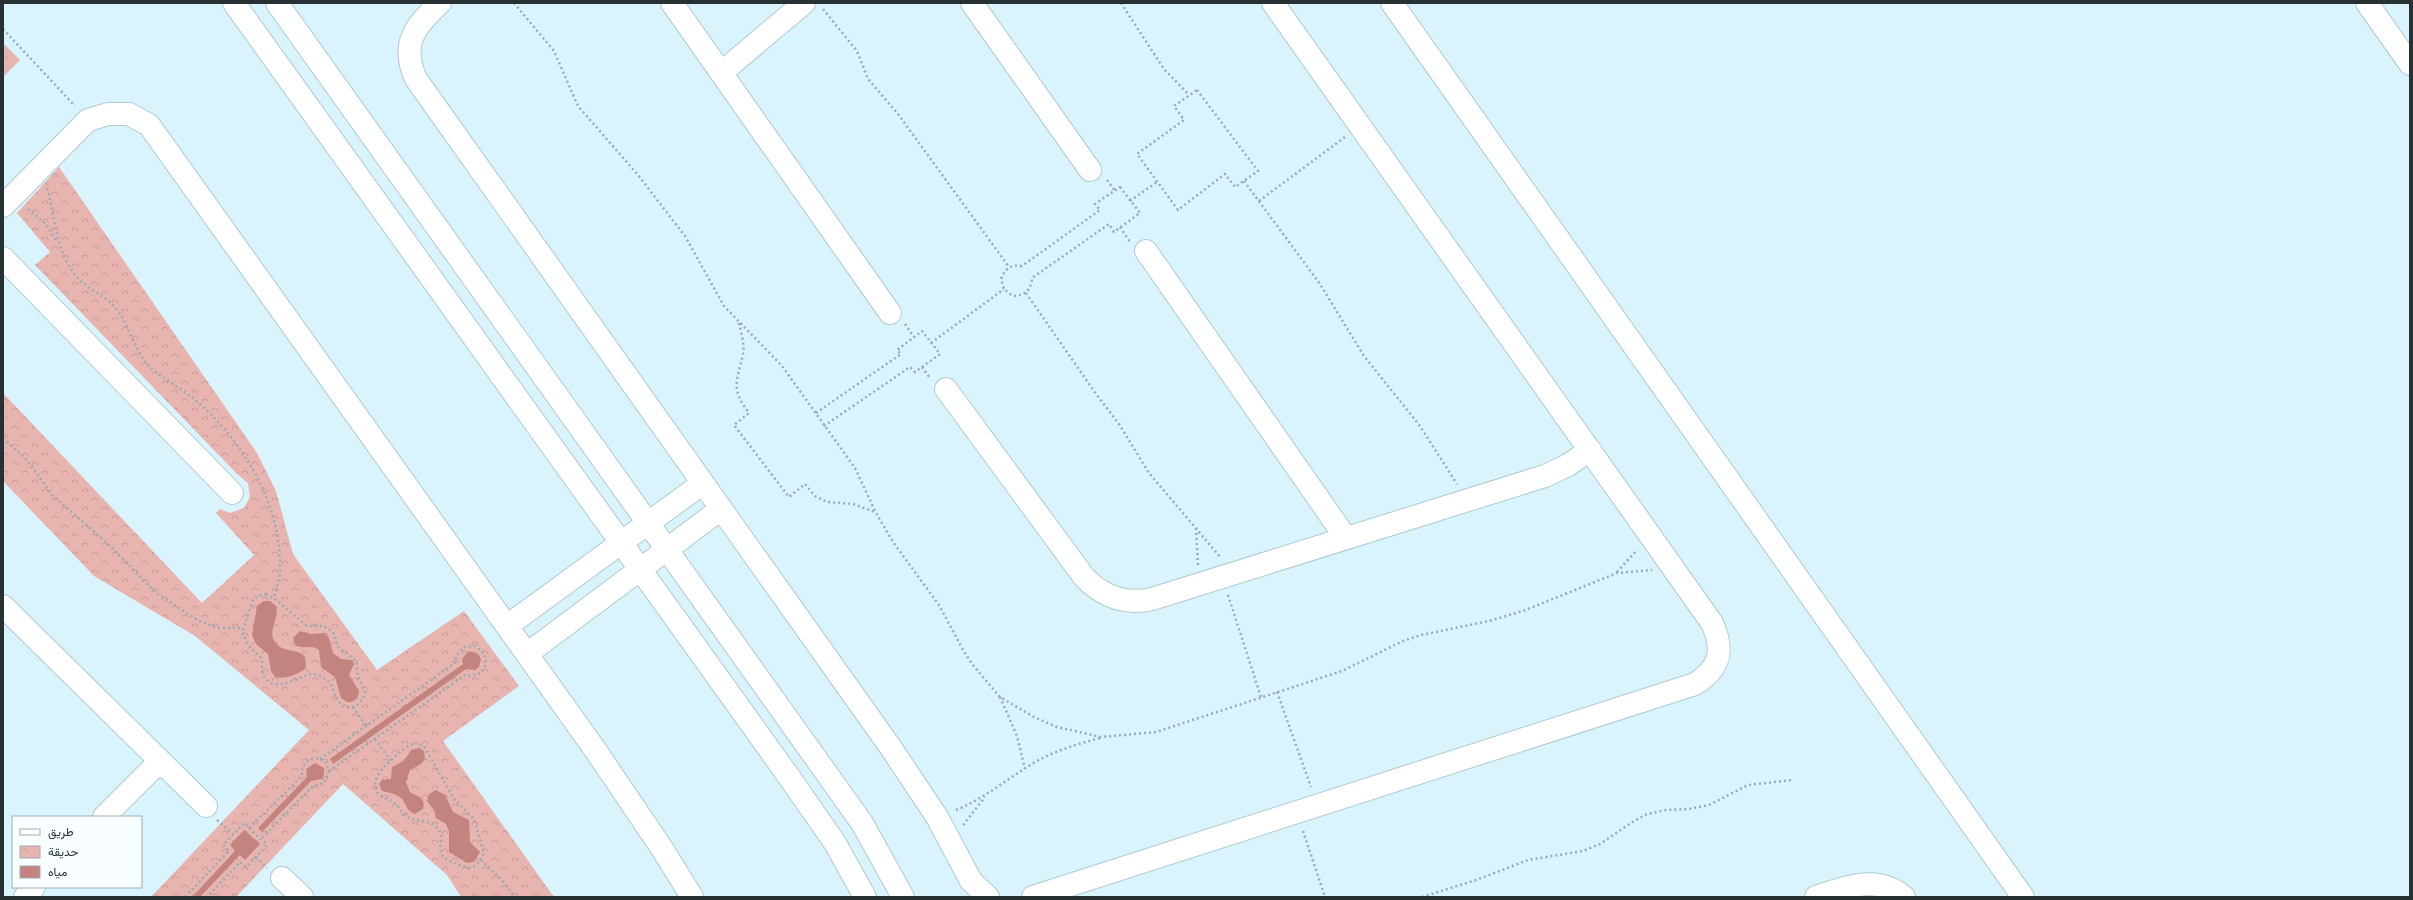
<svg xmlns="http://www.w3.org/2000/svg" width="2413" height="900" font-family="'Space Grotesk',Vazirmatn,sans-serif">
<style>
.park{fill:url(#park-crowns)}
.water{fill:#c3837f}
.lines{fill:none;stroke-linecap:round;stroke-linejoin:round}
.minor-casing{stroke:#afcad2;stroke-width:24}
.major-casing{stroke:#afcad2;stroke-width:24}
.path{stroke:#97abb2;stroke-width:2.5;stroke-dasharray:2 3;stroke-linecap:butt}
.minor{stroke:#fff;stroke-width:22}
.major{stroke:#fff;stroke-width:22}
</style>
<defs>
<pattern id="park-crowns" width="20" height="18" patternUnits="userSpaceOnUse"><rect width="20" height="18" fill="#e8b4b0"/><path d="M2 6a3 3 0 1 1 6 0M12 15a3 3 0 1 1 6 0" fill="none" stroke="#c79b98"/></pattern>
</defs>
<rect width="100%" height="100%" fill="#d9f4fd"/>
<!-- park -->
<path class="park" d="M3,43l17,17 -17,17z
M59,167l198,286 19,38 17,63 84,116 87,-59 55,75 -76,55 111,156h-93l-14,-22 -104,-91 -107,113h-85l158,-167 -114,-94 -101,-60 -91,-95v-88l199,210 52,-48 -38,-42 4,-4 10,4 14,-5 6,-11 -2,-14 -11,-9 -202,-209 15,-13 -33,-39z"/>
<!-- water -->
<path class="water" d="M264,601h6l6,5c4,15 -13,29 4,41 8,5 19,2 25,10l1,10c-5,7 -23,13 -31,10l-4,-6 -3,-17 -12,-10 -4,-9 5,-29z
M300,631l11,3 14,-1 4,5 4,15 8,6 11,1 2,4 -5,11 10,16c0,7 -5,12 -12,11l-6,-4 -6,-21 -14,-10 -2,-17c-8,-6 -16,0 -24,-5l-2,-7z
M468,652c6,-1 11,1 13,7l-2,8 -4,3 -9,-1 -133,95 -3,-5 133,-95 -1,-5z
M419,748l5,3 1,8 -4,5 -11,6 -4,12 4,10c8,5 16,5 13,17l-8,5c-9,-3 -8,-9 -13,-15 -5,-5 -14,-7 -20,-8l-3,-7 3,-4 9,-1 1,-12 12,-6 7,-11z
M315,763l9,5v6l-2,5 -11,2 -49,51 -4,-4 49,-51 -1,-8z
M436,790l9,5 8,17 16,8 1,22 10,10 -6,10 -7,1 -18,-11v-21l-3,-7 -10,-6 -2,-8 -7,-9 2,-7z
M244,830l16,14 -15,16 -5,-5 -40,42h-8l43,-46 -5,-6z"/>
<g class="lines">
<!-- minor casing -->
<g class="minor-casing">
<path id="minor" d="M234,3l553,771 48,69 30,54
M277,3l585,820 41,74
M440,3c-25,23 -40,41 -24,76l475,669 46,69 34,64 17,16
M672,3l218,310
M972,3l118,167
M721,73l83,-70
M3,206l85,-86 20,-6h21l20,11 447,626 67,99 29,47
M1146,251l200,287
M3,258l229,235
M946,389l138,188c19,20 41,28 68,22l393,-123 23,-11 22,-15
M3,606l203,200
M507,626l196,-143
M527,654l194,-145
M104,817l56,-56
M282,878l20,19
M25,897l9,-10
M1033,897l662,-213c26,-16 29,-35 17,-61l-439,-620
M1816,897c29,-10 62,-23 88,0"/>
</g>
<!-- major casing -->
<g class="major-casing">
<path id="major" d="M1392,3l631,894
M2367,3l43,61"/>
</g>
<!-- path -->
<path class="path" d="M514,3l40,48 24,55 60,69 47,61 39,70 58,60 73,102 21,45 17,29 46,63 24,45 9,14 28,33 34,20 23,10 44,10 55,-5 186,-61 61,-30 18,-6 68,-14 34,-10 94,-38 35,-3
M1121,3l43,66 25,26
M823,9l34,42 11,28 30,35 111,153
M3,29l72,77
M1197,90l61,81 -23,16 -10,-13 -47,36 -41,-56 47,-34 -10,-14z
M1107,180l8,11
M1244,181l76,103 44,72 56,70 37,58
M1120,187l20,26 -26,19 -5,-8 -77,54c-1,12 -7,18 -19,18l-9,-7 -3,-10c4,-10 10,-15 21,-13l78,-56 -5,-6z
M47,188c9,32 8,58 27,86 10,13 26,19 38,30 18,18 20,44 37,62 13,12 30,21 44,32 50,42 89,106 87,173 0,9 -4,18 -6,27
M1130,201l27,-19
M1259,201l86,-64
M28,209l17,14 11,17
M1120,227l10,15
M1026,293l70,101 23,30 30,49 72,85
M739,323c2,10 6,21 4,31 -6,28 -13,34 6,59l-15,12 55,72 16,-13 10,12 12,6 26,2 22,8
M905,324l9,13
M931,343l73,-54
M922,367l8,11
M816,413l85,-59 -4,-4 25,-19 18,23 -25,18 -5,-5 -86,59
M3,438l23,21 27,37 52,45 51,52 43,28 19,7h25
M1196,528l2,37
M1617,572l19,-21
M266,594l8,4 33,28h16l6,3 5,5 4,13 18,14 2,15 7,16c-2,11 -10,17 -21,15l-8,-8 -5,-15c-5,-5 -12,-10 -19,-10 -15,2 -39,22 -49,0 -2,-5 0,-11 -2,-16l-13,-13 -6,-13 11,-32 4,-4z
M1228,595l33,102
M1277,692l34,95
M1000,697l17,39 8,33
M353,707l13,19
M375,739l16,22
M415,743l9,3 30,53 20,20 10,33c-2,6 -5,12 -11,15 -5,2 -9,-1 -14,-2 -35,-11 -7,-25 -24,-39 -8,-6 -17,-5 -26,-8 -7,-3 -9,-11 -15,-15 -4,-4 -9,-4 -13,-7 -11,-7 -4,-22 3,-29 8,-8 21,-21 31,-24z
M320,759l136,-97v-6l8,-9 11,-1 9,7 2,11 -5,9 -11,3 -5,-1 -136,96
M956,810c30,-12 53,-33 81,-49 20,-11 41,-17 63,-23
M217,820l16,14
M963,825l22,-28
M249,828l53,-52c-1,-10 3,-16 14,-18l9,3 4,10 -5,12 -11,3 -52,53
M1303,831l22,66
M256,857l11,11
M481,860l21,20 13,17
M185,897l44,-46 -6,-6 21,-22 23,22 -21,22 -6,-5 -33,35
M1422,897l57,-18 49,-19 55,-9 17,-7 34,-23 13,-7 19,-4 23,-1 20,-4 39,-20 44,-5"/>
<!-- minor -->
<use href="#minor" class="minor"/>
<!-- major -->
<use href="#major" class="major"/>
</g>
<!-- border -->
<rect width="2413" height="900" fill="none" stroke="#273134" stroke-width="8"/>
<!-- legend -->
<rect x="12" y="816" width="130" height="72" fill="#f8fdff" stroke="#a4abae"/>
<rect x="20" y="829" width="20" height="6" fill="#ffffff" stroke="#a4abae"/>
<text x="48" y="836" font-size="12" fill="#273134">طريق</text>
<rect x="20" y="846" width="20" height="12" fill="url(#park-crowns)" stroke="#a4abae"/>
<text x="48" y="856" font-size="12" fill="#273134">حديقة</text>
<rect x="20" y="866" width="20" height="12" fill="#c3837f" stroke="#a4abae"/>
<text x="48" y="876" font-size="12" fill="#273134">مياه</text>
</svg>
